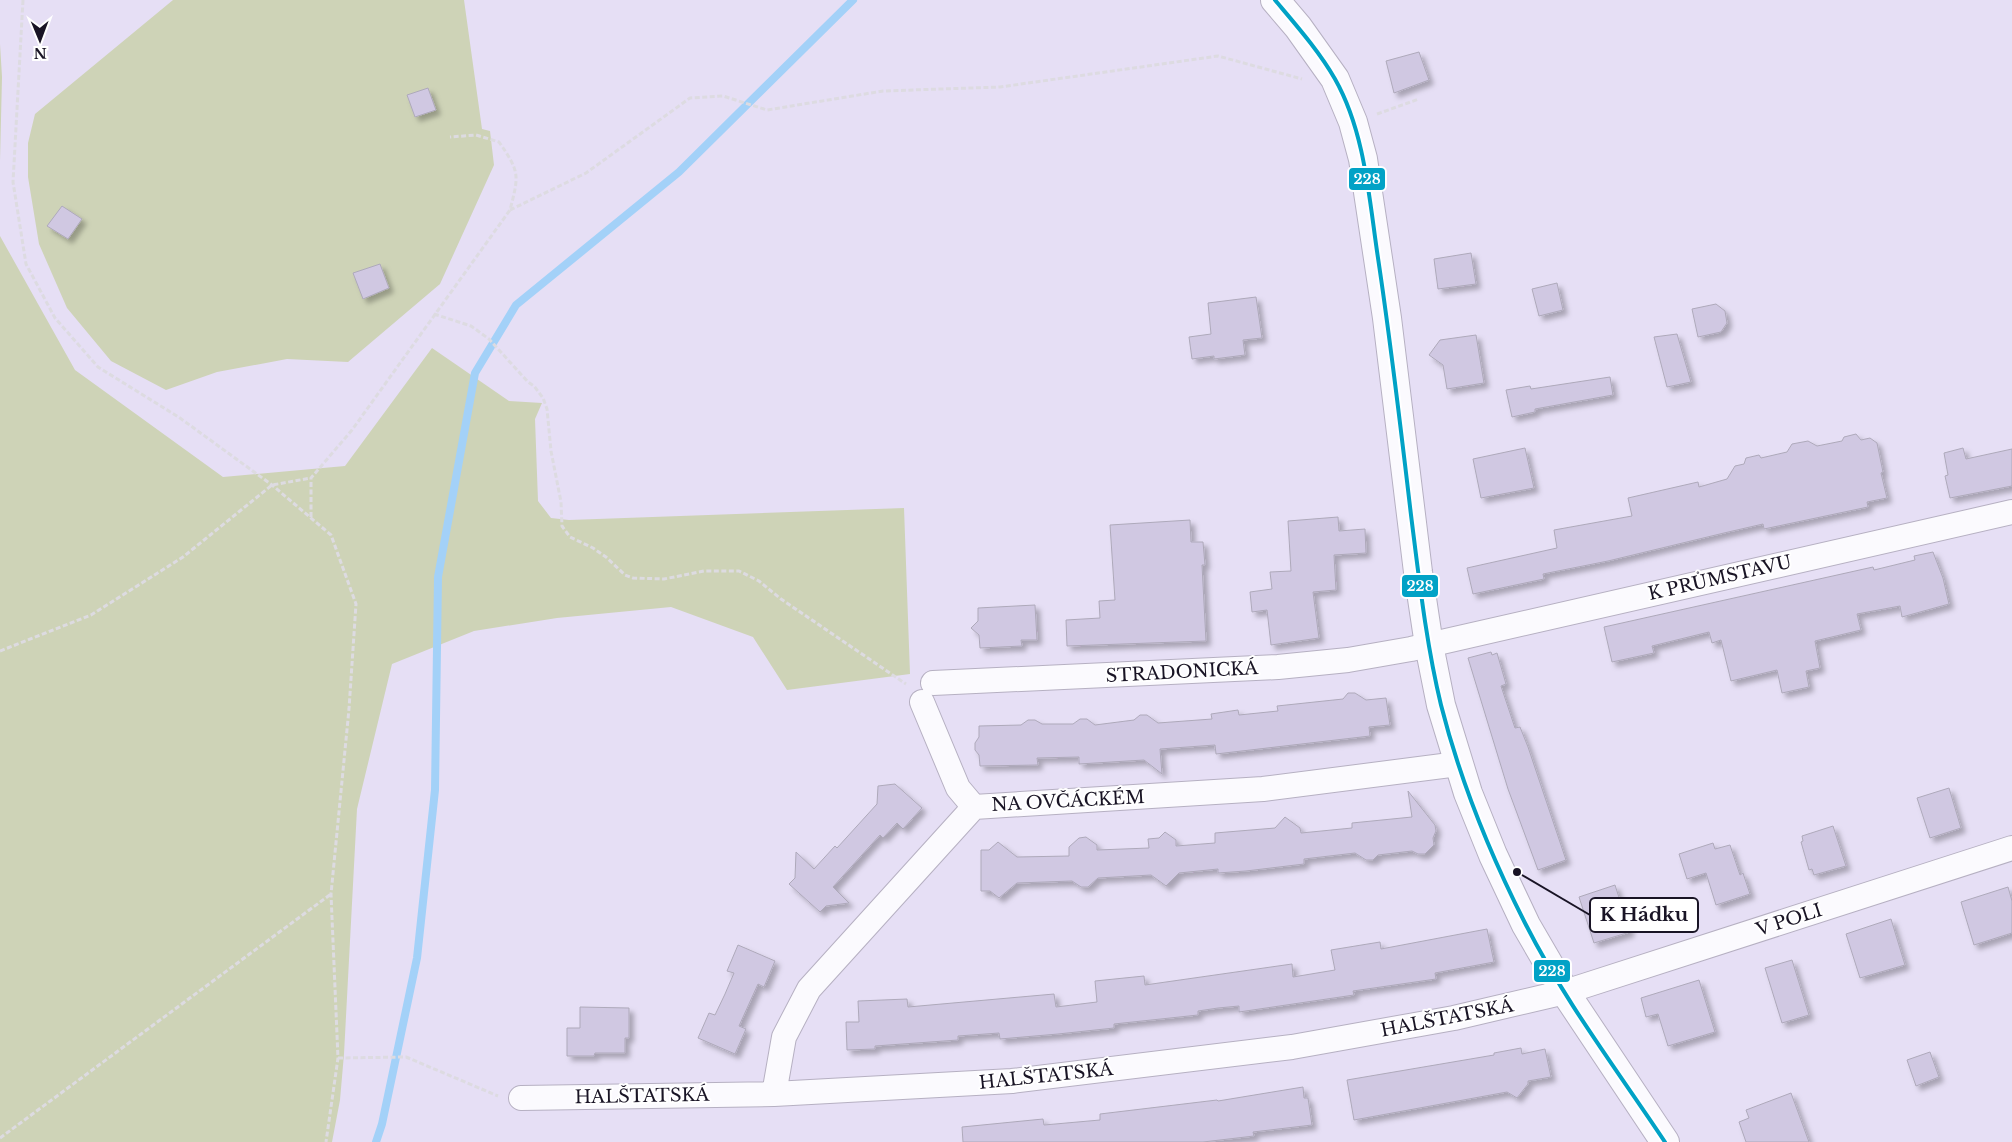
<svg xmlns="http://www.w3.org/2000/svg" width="2012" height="1142" font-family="'Libre Baskerville',serif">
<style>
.green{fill:#ced3b7}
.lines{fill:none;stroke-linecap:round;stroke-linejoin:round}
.stream{stroke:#a3d1f8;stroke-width:8}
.building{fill:#d0c8e2;stroke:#aea9ba;filter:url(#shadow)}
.street-casing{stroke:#b6b0c2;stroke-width:26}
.secondary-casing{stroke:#b6b0c2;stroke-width:30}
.path{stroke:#dddbe1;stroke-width:3;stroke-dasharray:5 2.5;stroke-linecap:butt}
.street{stroke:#fbfafe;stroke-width:24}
.secondary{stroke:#fbfafe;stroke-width:28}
.bus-1-casing{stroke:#fff;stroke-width:8}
.bus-1{stroke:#01a2c6;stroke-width:4}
.labels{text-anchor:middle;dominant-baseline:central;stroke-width:4;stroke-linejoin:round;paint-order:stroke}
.street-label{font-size:18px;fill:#191425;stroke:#fff}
.leader{fill:none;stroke:#191425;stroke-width:2}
.callout-dot{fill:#191425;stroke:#fff;stroke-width:2}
.callout{fill:#fff;stroke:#191425;stroke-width:2}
.callout-label{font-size:19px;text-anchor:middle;font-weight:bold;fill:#191425}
.line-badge{stroke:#fff;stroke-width:2}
.badge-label{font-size:14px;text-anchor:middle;font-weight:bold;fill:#fff}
</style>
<defs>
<filter id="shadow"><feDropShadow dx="4.5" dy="4.5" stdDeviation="2.5" flood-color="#0004"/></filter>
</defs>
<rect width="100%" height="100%" fill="#e6dff5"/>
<!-- green -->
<path class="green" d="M173,0h291l18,129 8,2 4,34 -54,119 -92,78 -61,-3 -70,13 -51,18 -55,-29 -44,-53 -28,-64 -11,-67v-34l7,-29z
M0,44l2,33 -2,84z
M0,236l75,134 148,107 122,-11 87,-118 77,53 33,2 -7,16 3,82 13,17 18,2 335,-12 6,166 -123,16 -34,-53 -82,-30 -114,11 -83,13 -82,33 -35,145 -13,245 -4,46 -8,42h-332z"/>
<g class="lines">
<!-- stream -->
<path class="stream" d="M376,1142l6,-18 35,-166 18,-168 3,-213 37,-204 41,-68 163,-133 174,-172"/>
</g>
<!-- building -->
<path class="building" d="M1419,52l10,28 -35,13 -8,-32z
M428,88l8,22 -21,7 -8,-22z
M62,206l20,13 -14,20 -21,-13z
M1471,253l5,31 -38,5 -4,-30z
M380,264l9,24 -26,11 -10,-26z
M1557,283l6,27 -24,6 -7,-27z
M1256,297l6,41 -19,2 2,15 -31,4v-3l-22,3 -3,-22 22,-3 -3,-31z
M1716,304l9,7 2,12 -6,9 -23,5 -6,-28z
M1677,334l14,48 -24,5 -13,-50z
M1476,335l8,48 -37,6 -4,-24 -14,-10 11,-15z
M1610,377l3,18 -78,14v3l-23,5 -6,-27 24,-4 1,3z
M1856,434l5,6 9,-2 7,5 6,29 -2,1 6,25 -20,4 1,5 -104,22 -1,-5 -39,9 -116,28 -65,13 1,5 -71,15 -6,-26 90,-20 -3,-18 78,-14 -4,-18 70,-16 1,5 28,-8 8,-13 9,-2 2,-6 13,-3 2,3 26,-6 5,-8 16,-3 9,5 25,-5 2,-4z
M1525,448l9,40 -53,10 -8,-39z
M1963,448l3,11 46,-10v37l-62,12 -5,-22 3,-1 -4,-22z
M1338,517l1,14 26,-2 1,24 -32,2 2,35 -23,2 6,46 -48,7 -4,-35 -15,2 -2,-20 22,-3 -2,-17 21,-1 -3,-50z
M1190,520l1,22h12l2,23h-3l4,76 -139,5 -1,-26 34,-2 -1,-17 16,-1 -5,-75z
M1933,552l10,26 6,26 -47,13 -2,-11 -43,8 4,16 -46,11 5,27 -14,3 3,16 -27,6 -5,-23 -46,11 -10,-41 -9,3 -3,-11 -57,14 2,7 -42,9 -8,-35 269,-60 1,3 41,-10 -1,-4z
M1035,605l2,35h-16l1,6 -42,2 -1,-13 -8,-7 7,-7v-13z
M1491,652l1,3 5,-2 9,31 -5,2 14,42 5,-1 8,20 38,113 -28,10 -30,-81 -40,-131z
M1348,693h7l11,7 20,-2 4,27 -21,2 1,9 -154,18 -1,-9 -55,4 2,25 -18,-14 -65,4v-7l-42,1 1,7 -58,1 -1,-11 -4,-5v-7l4,-6v-11l42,-1 7,-5h7l7,4h31l7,-5h7l8,6 39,-5 6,-5h7l11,8 54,-4 -1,-5 27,-4 1,5 39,-4 -1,-5 66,-7z
M895,784l27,24 -19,21 -6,-6 -14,15 -3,-3 -47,52 16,16 -23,3 -6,6 -31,-28 6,-6 1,-26 18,17 21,-23 2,2 40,-44 1,-18z
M1949,788l12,40 -31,10 -13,-40z
M1408,791l27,34 1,6 -3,7 1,7 -9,9h-7l-6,-3 -34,4 -5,5h-7l-11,-7 -51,6v5l-58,7 -28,2v-4l-39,4 -13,13 -15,-11 -53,3 -10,9h-7l-9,-6 -55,2 -18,15 -9,-7h-9v-41h8l9,-8 19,15 52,-1v-9l10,-9 7,-1 11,8v5l52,-2 -1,-9 11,-1 6,-6 11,8v6l39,-3v-10l60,-5 10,-11 15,11 1,5 51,-5v-5l60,-6z
M1833,826l13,40 -32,9 -2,-6 -3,1 -8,-28 2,-1 -1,-5z
M1713,843l2,6 15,-4 10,30 3,-2 7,21 -34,11 -10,-32 -19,6 -8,-25z
M1615,885l15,47 -36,11 -15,-46z
M2008,887l4,14v32l-38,12 -13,-43z
M1891,919l14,46 -45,13 -14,-44z
M1487,929l7,33 -59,11 1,6 -83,12 1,4 -115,17v-6l-21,2 -20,3v4l-84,9v4l-56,6 -58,5 -1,-6 -41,3v4l-83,6v3l-28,1 -1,-28h13l-1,-21 49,-2 1,8 146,-13 2,13 41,-5 -2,-21 49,-5 1,9 147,-21 1,13 42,-7 -4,-20 49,-8 1,7z
M738,945l37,16 -11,26 -6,-3 -19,42 7,3 -11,25 -37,-16 11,-25 6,2 10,-21 9,-21 -7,-2z
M1792,960l17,55 -27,8 -17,-55z
M1699,980l16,52 -47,14 -10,-32 -12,3 -5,-19z
M580,1007l49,1v30h-4v15h-30l-1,3h-27v-28h13z
M1521,1048l1,6 23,-5 6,28 -23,4v3l-11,14 -10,-6 -153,28 -7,-40 147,-25v-2z
M1930,1052l9,25 -23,9 -9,-26z
M1303,1087l1,11h4l4,27 -59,7 1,4 -51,6h-240l-1,-15 81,-8 1,6 56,-5v-6l117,-14 1,1z
M1791,1093l18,49h-63l-7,-20 10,-4 -3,-8z"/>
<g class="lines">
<!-- street casing -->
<g class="street-casing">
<path id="street" d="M933,683l345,-16 70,-7 63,-11 601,-137
M922,702l36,86 16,19
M774,1094l10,-57 25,-48 165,-182 289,-18 195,-25
M521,1098l253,-4 238,-13 280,-34 162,-29 111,-26 447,-144"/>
</g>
<!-- secondary casing -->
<g class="secondary-casing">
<path id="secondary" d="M1275,0l23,27 37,52 18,43 10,37 24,159 31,254 11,73 12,60 27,88 25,62 33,70 39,67 100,150"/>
</g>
<!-- path -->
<path class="path" d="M23,0l-10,182 13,82 29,54 43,49 82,51 92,67 59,50 25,69 -7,105 -18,185 7,164 -12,84
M1377,114l42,-15
M510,210l76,-37 104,-75 33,-2 44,14 116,-19 117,-4 218,-31 84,23
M434,314l37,12 18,13 39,43 6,4 9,12 4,11 4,42 10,51 1,24 8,11 23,11 13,9 19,18 8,3 31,1 40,-8h35l20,10 22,18 125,85
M311,517v-39l41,-48 158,-220c9,-35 10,-38 -11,-68l-23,-7 -26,2
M0,651l91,-36 92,-58 89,-72 39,-7
M338,1058l68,-1 92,39
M0,1138l331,-244"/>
<!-- street -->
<use href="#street" class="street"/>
<!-- secondary -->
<use href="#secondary" class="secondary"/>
<!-- bus-1 casing -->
<g class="bus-1-casing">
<path id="bus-1" d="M1275,0c21,25 44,51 60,79 30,53 34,119 43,179 13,86 23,172 33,257 8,63 15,128 30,190 19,75 49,149 84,218 39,77 92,147 140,219"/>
</g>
<!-- bus-1 -->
<use href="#bus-1" class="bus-1"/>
</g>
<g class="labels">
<!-- street labels -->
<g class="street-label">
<text transform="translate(1720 578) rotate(-13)">K PRŮMSTAVU</text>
<text transform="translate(1182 672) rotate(-3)">STRADONICKÁ</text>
<text transform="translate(1068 801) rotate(-3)">NA OVČÁCKÉM</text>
<text transform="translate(1789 920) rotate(-18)">V POLI</text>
<text transform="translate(1447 1018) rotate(-11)">HALŠTATSKÁ</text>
<text transform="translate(1046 1076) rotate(-6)">HALŠTATSKÁ</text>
<text transform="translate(642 1096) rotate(-1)">HALŠTATSKÁ</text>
</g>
</g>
<!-- callouts -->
<path class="leader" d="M1517 872L1590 915"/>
<circle class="callout-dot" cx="1517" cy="872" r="5"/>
<rect class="callout" x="1590" y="898" width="108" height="34" rx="5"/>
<g class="callout-label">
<text x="1644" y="921">K Hádku</text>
</g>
<g class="line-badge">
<rect x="1348" y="167" width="38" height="24" rx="5" fill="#01a2c6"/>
<rect x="1401" y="574" width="38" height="24" rx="5" fill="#01a2c6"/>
<rect x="1533" y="959" width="38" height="24" rx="5" fill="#01a2c6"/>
</g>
<g class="badge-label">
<text x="1367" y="184">228</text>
<text x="1420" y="591">228</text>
<text x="1552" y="976">228</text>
</g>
<!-- north arrow -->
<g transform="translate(40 40) rotate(179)" stroke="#ffffff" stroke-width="4" paint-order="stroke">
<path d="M0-4L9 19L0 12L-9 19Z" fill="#191425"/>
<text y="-8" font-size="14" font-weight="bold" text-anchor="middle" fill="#191425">N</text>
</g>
</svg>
